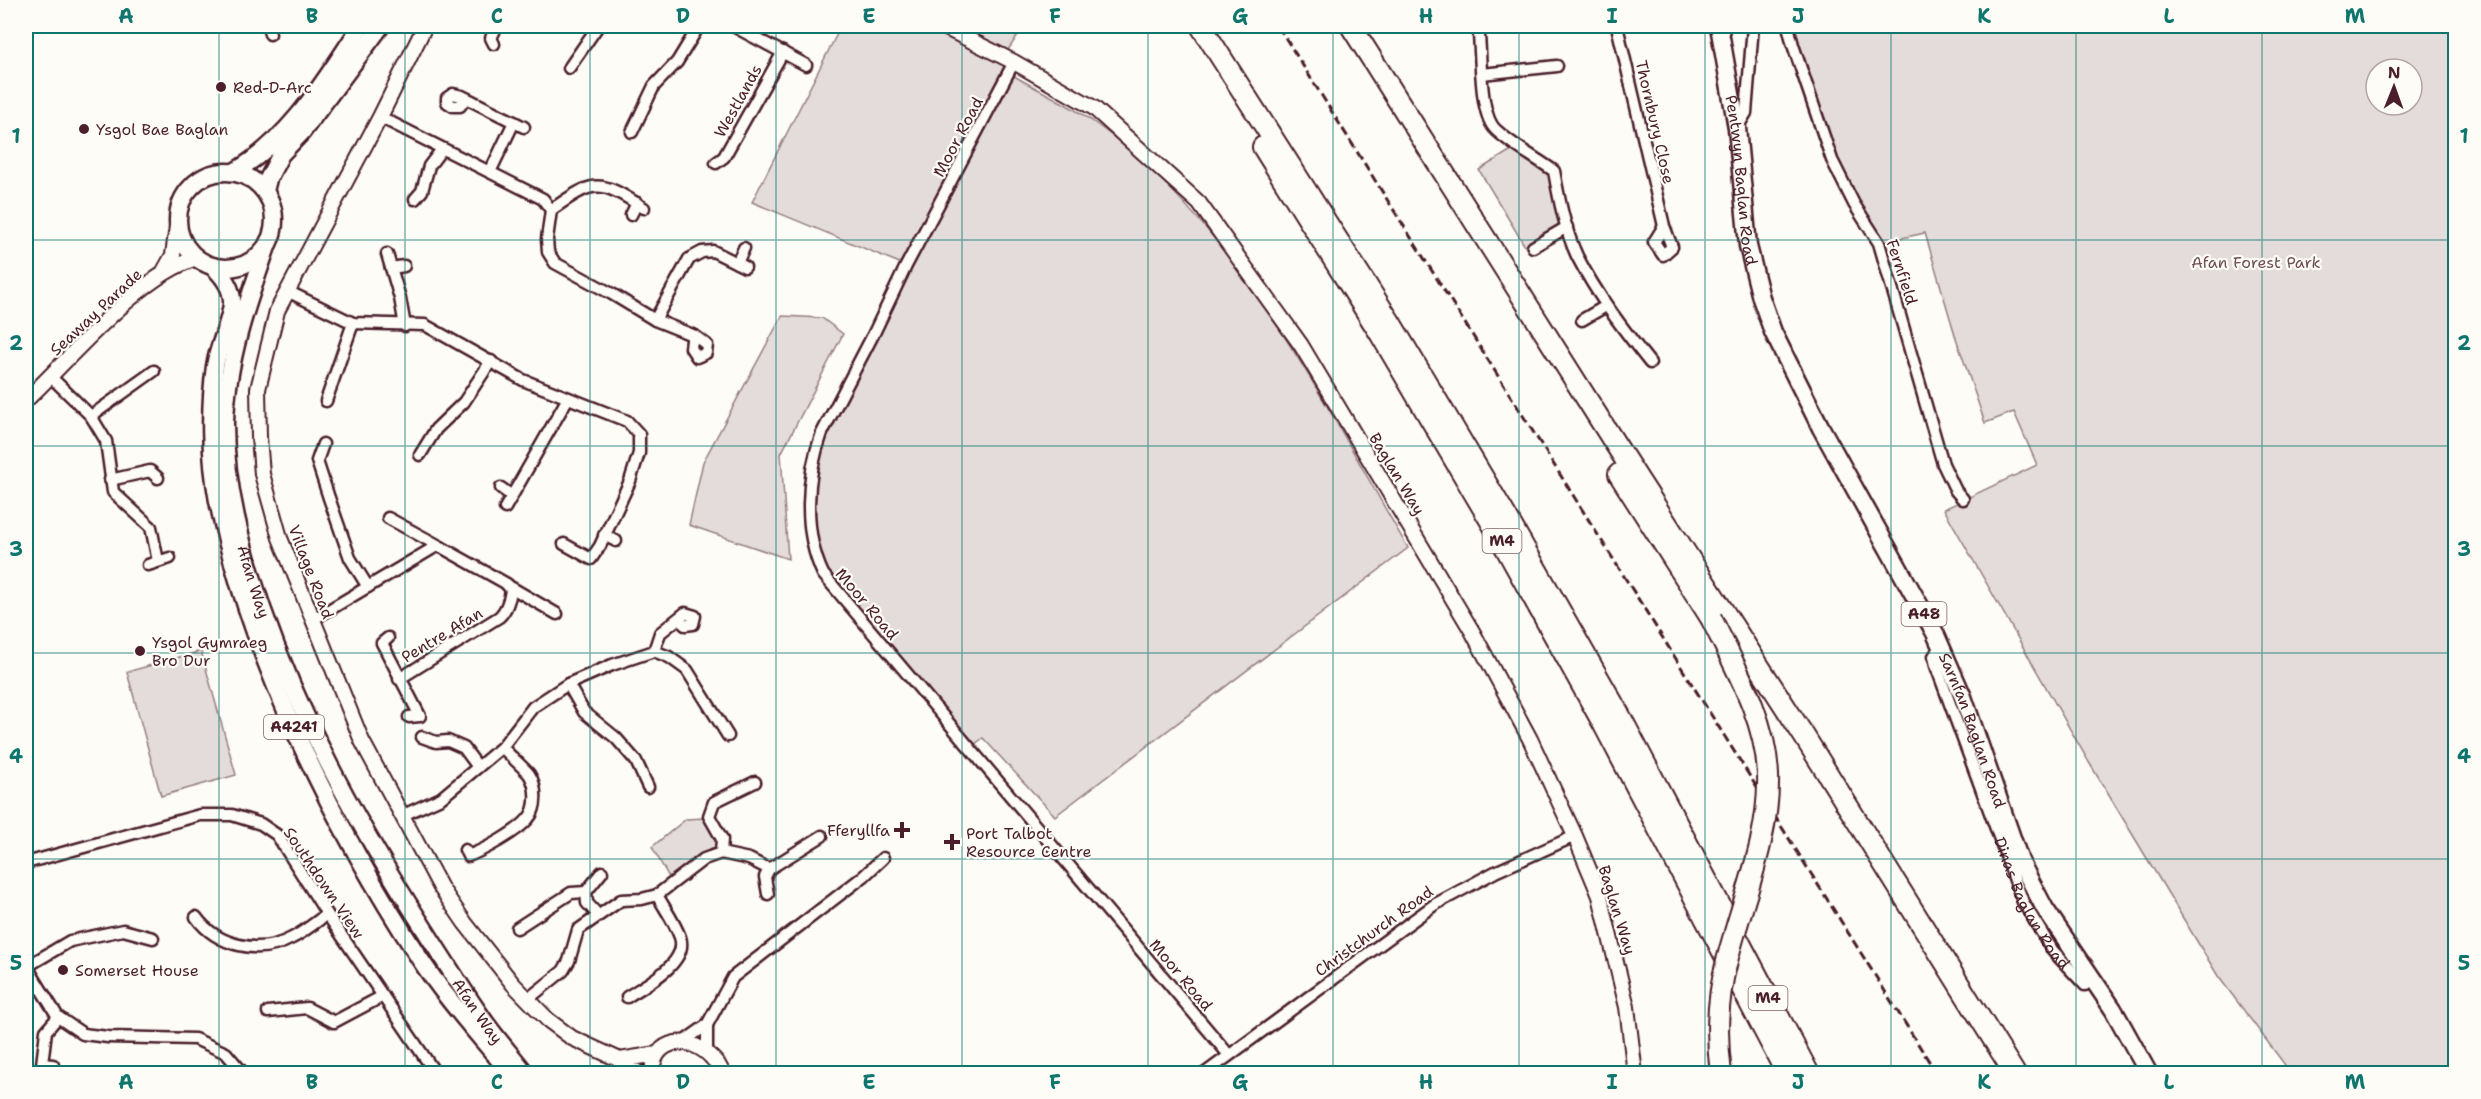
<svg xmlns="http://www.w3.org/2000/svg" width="2481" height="1099" font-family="'Shantell Sans',sans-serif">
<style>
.green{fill:#e3dcda;stroke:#967e82;stroke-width:1.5;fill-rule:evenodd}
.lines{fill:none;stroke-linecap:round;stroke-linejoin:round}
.minor-casing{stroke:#4a1f2b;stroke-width:15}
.tertiary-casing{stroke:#4a1f2b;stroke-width:18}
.primary-casing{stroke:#4a1f2b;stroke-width:21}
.motorway-casing{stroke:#4a1f2b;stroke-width:24}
.minor{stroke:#fdfcf7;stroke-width:10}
.tertiary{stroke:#fdfcf7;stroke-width:14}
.primary{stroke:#fdfcf7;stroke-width:16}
.motorway{stroke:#fdfcf7;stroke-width:20}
.rail{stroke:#4a1f2b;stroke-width:3;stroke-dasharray:9 4.5;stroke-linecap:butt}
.motorway-bridge-casing{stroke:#4a1f2b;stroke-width:24;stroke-linecap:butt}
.motorway-bridge{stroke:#fdfcf7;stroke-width:20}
.grid{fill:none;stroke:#0f766e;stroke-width:1.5;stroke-opacity:0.55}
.poi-dot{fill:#4a1f2b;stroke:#fdfcf7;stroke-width:2}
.labels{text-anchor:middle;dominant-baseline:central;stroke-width:4.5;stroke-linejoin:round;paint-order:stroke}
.shield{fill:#fdfcf7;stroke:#806168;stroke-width:1.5}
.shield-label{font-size:15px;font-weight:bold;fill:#4a1f2b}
.poi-label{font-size:16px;fill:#4a1f2b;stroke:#fdfcf7;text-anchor:start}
.street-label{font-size:16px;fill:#4a1f2b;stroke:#fdfcf7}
.park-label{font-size:16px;fill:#704e57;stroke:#fdfcf7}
.neatline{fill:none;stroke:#0f766e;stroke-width:2}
.grid-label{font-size:20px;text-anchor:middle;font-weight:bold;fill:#0f766e}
</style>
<rect width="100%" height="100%" fill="#fdfcf7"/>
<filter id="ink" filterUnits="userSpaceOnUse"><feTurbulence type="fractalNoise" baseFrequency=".0167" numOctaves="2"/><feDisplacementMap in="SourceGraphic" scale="12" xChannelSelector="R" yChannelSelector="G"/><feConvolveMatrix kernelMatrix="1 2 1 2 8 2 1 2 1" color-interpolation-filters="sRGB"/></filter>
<g filter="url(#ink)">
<!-- green -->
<path class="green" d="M841,26h94l74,37 -107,201 -150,-62z
M959,26h65l-16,24z
M1782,26h673v1047h-164l-73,-97 -128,-212 -146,-255 93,-44 -23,-53 -29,11 -30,-88 -30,-102 -46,10 -57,-110 -29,-96zM2376,69h36v36h-36z
M1009,73c28,17 59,30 86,50 143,103 226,276 313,425l-353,268 -72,-78 -13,10 -147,-174 -12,-33 6,-93z
M1513,149l34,21 15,56 -36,22 -47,-78z
M782,316l40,2 21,16 -62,120 7,105 -99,-34 14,-63z
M201,651l35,124 -75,21 -34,-124z
M705,818l11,21v11l-16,5 -30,24 -18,-32 34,-28z"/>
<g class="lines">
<!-- minor casing -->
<g class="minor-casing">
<g id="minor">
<path d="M268,26l2,8"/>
<path d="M733,26l73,39"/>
<path d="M1478,26c4,25 0,88 18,104 17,16 39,27 58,41 5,28 11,59 23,85 20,39 46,73 73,107"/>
<path d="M1617,26l47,200 8,21 -9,8 -9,-13 10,-16"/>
<path d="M1788,26l5,19 39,115 22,44 25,39 64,221 13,27 7,8"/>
<path d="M494,44l-3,-6 6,-12"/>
<path d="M1014,62l-108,204 -32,67 -52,100c-16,43 -19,99 1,141l406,481"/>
<path d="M569,68l29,-42"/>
<path d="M1482,74l75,-8"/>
<path d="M462,96l1,6 -3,4h-7l-6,-4v-4l6,-4 9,2 62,31"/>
<path d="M380,117l163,82 8,11 -4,29 1,13 7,11 57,31 43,26 40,16 12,9 -1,8 -9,4 -6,-9 1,-8 3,-4"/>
<path d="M1737,128l9,-15 7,-87"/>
<path d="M632,132l22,-46 23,-24 22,-36"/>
<path d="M716,163l8,-6 59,-105"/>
<path d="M490,172l24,-50"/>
<path d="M415,199l7,-8 7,-25 13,-17"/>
<path d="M551,210c43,-30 47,-32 93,-2"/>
<path d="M631,215l6,-12"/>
<path d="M1533,247l34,-20"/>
<path d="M387,254l13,44 5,28"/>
<path d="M737,263l7,-15"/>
<path d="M391,268l13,-2"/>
<path d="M287,291l66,32 72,2 98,55 104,41 12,13v19l-9,28 -30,65 -9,13 -27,-15"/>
<path d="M655,320l34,-61 13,-7 11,-1 32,16"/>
<path d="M1582,320l24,-14"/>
<path d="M51,377l40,39 15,25 7,51 38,35 7,34"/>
<path d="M326,401l27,-78"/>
<path d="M91,416l63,-45"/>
<path d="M323,444l-6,17 12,37 21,60 18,29"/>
<path d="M420,455l16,-26 28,-27 27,-41"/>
<path d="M110,480l40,-9 8,7"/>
<path d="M501,488l11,8"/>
<path d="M505,508l63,-110"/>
<path d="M388,518l53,29"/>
<path d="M604,535l12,6"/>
<path d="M148,565l22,-7"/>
<path d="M507,585l50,29"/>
<path d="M312,620l123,-73h6l66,37 4,6c-1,9 -5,21 -12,27l-100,62"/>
<path d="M388,638l-6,5 38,73 -11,1"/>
<path id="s1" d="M1941,647l-7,9 2,10 87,236 30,49 32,34"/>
<path d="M654,651l6,-18 25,-20 10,3 -2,8 -8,1 -6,-6"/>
<path d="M568,684l16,28 32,26 20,23 12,26"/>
<path d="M422,737l14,5 12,-1 16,7 14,19"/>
<path d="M401,816l40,-18 61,-51 31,-40 35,-23 44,-19 42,-14 15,6 18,13 41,66"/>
<path d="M465,850l3,6c16,-6 49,-24 60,-37 10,-11 9,-33 1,-45 -8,-9 -19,-18 -27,-27"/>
<path d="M721,853l1,-14 -13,-23 5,-14 41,-20"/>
<path d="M26,863l174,-48h32l29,9 16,11 50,79 109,160"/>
<path d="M768,894l-3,-17 4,-8"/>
<path d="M598,915l-11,-12 -1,-11 16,-20"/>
<path d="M196,917c21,29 63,39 96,21 12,-6 24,-16 35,-24"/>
<path d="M517,928l54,-35 15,-1"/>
<path d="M26,965l32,52 25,17 25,3 87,2 31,14 18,21"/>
<path d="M26,967l44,-26 53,-11 30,8"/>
<path d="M627,997c18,-12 62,-34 53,-60 -5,-14 -15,-28 -23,-42"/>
<path d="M528,999l35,-28 6,-10 9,-31 43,-30 21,-1 15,-4 47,-36 17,-6 28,6 20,10 53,-33"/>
<path d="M268,1012l39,-4 27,14 49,-26"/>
<path d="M707,1025v28"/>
<path d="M683,1042l24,-17 26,-48 131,-101 19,-18"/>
<path d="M53,1065l-11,-1 4,-33 12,-14"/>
<path d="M1204,1074l230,-169 61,-33 80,-36"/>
</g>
</g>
<!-- tertiary casing -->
<g class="tertiary-casing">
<path id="tertiary" d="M425,26l-45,91 -103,194 -19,78 1,48 3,37 18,64 82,203 79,147 24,35 48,61 35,36 24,18 48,22 20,14
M942,26l72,36 80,46 105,95 102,142 171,286 58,108 45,97 25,60 27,111 8,67
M163,273l10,-18 5,-36
M26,400c44,-41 114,-126 171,-142
M620,1060l37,-6
M652,1074c1,-37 39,-40 60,-16 5,5 9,9 10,16"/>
</g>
<!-- primary casing -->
<g class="primary-casing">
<g id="primary">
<path id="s2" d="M1719,26l18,102 11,118 13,52 12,34 48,96 114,205 28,64 57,164 25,48 68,100 36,65"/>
<path d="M234,172c57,-33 91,-92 127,-146"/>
<circle cx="226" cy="220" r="48"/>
<path d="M265,191l3,-12 13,-25 21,-22 79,-106"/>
<path id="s3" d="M269,241c-21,59 -43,120 -44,183 0,63 17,124 37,184 37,107 89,204 149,300 22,35 44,70 67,104 14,22 32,41 48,62"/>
<path d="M212,266c11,9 21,23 20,38 -2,20 -14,42 -17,62 -6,43 -5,93 3,135 31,154 115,324 200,455 27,42 61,79 93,118"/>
</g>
</g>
<!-- motorway casing -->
<g class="motorway-casing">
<path id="motorway" d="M1201,26l189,296 117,196 113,198 189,358
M1351,26l263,416 190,294 211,338
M1263,147l115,183 115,195 111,200 183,349
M1619,474l92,144"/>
</g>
<!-- minor -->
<use href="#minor" class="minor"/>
<!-- tertiary -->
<use href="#tertiary" class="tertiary"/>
<!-- primary -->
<use href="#primary" class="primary"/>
<!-- motorway -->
<use href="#motorway" class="motorway"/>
<!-- rail -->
<path class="rail" d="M1278,26l659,1048"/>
<!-- motorway-bridge casing -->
<g class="motorway-bridge-casing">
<path id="motorway-bridge" d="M1711,618c24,49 55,101 57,157 2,64 -26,125 -41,186 -10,37 -11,75 -6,113"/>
</g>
<!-- motorway-bridge -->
<use href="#motorway-bridge" class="motorway-bridge"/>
</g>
</g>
<!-- grid -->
<path class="grid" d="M219,26v1048M405,26v1048M590,26v1048M776,26v1048M962,26v1048M1148,26v1048M1333,26v1048M1519,26v1048M1705,26v1048M1891,26v1048M2076,26v1048M2262,26v1048M26,240h2430M26,446h2430M26,653h2430M26,859h2430"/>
<!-- markers -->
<g class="poi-dot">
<circle cx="221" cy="87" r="6"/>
<circle cx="84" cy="129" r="6"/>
<circle cx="140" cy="651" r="6"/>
<path d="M899 821h6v6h6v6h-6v6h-6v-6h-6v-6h6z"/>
<path d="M949 833h6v6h6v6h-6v6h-6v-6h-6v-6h6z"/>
<circle cx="63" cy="970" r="6"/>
</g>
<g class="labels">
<!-- shield labels -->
<g class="shield">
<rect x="1482.5" y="529" width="39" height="24" rx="4.5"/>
<rect x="1901.5" y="602" width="45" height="24" rx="4.5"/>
<rect x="264" y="715" width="60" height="24" rx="4.5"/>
<rect x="1748.5" y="986" width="39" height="24" rx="4.5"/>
</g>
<g class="shield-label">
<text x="1502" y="541">M4</text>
<text x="1924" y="614">A48</text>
<text x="294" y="727">A4241</text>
<text x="1768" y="998">M4</text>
</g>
<!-- poi labels -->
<g class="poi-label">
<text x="233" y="87">Red-D-Arc</text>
<text x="96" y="129">Ysgol Bae Baglan</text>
<text x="152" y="642">Ysgol Gymraeg<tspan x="152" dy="18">Bro Dur</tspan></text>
<text x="890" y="830" text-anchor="end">Fferyllfa</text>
<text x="966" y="833">Port Talbot<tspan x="966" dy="18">Resource Centre</tspan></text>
<text x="75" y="970">Somerset House</text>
</g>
<!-- street labels -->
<g class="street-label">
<text transform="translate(738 101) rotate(-61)">Westlands</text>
<text transform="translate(1655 122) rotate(77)">Thornbury Close</text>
<text transform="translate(958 137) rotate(-62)">Moor Road</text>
<text stroke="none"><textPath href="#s2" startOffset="156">Pentwyn Baglan Road</textPath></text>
<text transform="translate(1902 272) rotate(72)">Fernfield</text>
<text transform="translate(96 312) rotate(-43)">Seaway Parade</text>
<text transform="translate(1397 474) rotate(59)">Baglan Way</text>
<text transform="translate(311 572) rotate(69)">Village Road</text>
<text stroke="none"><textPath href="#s3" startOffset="350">Afan Way</textPath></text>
<text transform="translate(867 604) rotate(50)">Moor Road</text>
<text transform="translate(442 635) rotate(-31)">Pentre Afan</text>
<text stroke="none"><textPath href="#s2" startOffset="758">Sarnfan Baglan Road</textPath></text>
<text transform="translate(324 883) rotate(56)">Southdown View</text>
<text stroke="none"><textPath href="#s1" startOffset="278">Dinas Baglan Road</textPath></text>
<text transform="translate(1617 910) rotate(73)">Baglan Way</text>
<text transform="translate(1374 931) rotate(-36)">Christchurch Road</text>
<text transform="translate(1181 975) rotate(50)">Moor Road</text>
<text stroke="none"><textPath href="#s3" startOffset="836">Afan Way</textPath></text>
</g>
<!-- park labels -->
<g class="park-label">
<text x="2256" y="262">Afan Forest Park</text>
</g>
</g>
<!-- margin -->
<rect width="2481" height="1099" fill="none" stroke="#fdfcf7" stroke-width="66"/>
<!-- north arrow -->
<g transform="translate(2394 87) rotate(1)"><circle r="28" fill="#fdfcf7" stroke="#b5a4a5" stroke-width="1.5"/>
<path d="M0-4.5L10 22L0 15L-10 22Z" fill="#4a1f2b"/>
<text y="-9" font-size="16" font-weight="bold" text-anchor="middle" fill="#4a1f2b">N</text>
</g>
<rect x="33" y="33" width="2415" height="1033" class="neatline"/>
<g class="grid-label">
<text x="126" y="23">A</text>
<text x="312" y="23">B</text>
<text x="497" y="23">C</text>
<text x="683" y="23">D</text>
<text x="869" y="23">E</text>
<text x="1055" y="23">F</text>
<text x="1240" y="23">G</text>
<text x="1426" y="23">H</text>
<text x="1612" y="23">I</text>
<text x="1798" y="23">J</text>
<text x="1984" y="23">K</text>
<text x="2169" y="23">L</text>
<text x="2355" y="23">M</text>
<text x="16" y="143">1</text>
<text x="2464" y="143">1</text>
<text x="16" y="350">2</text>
<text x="2464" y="350">2</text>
<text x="16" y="556">3</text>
<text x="2464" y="556">3</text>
<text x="16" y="763">4</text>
<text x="2464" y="763">4</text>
<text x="16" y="970">5</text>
<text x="2464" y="970">5</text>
<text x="126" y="1089">A</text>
<text x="312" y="1089">B</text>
<text x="497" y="1089">C</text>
<text x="683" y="1089">D</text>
<text x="869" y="1089">E</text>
<text x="1055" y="1089">F</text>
<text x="1240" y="1089">G</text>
<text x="1426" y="1089">H</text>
<text x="1612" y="1089">I</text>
<text x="1798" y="1089">J</text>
<text x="1984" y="1089">K</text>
<text x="2169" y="1089">L</text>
<text x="2355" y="1089">M</text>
</g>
</svg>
